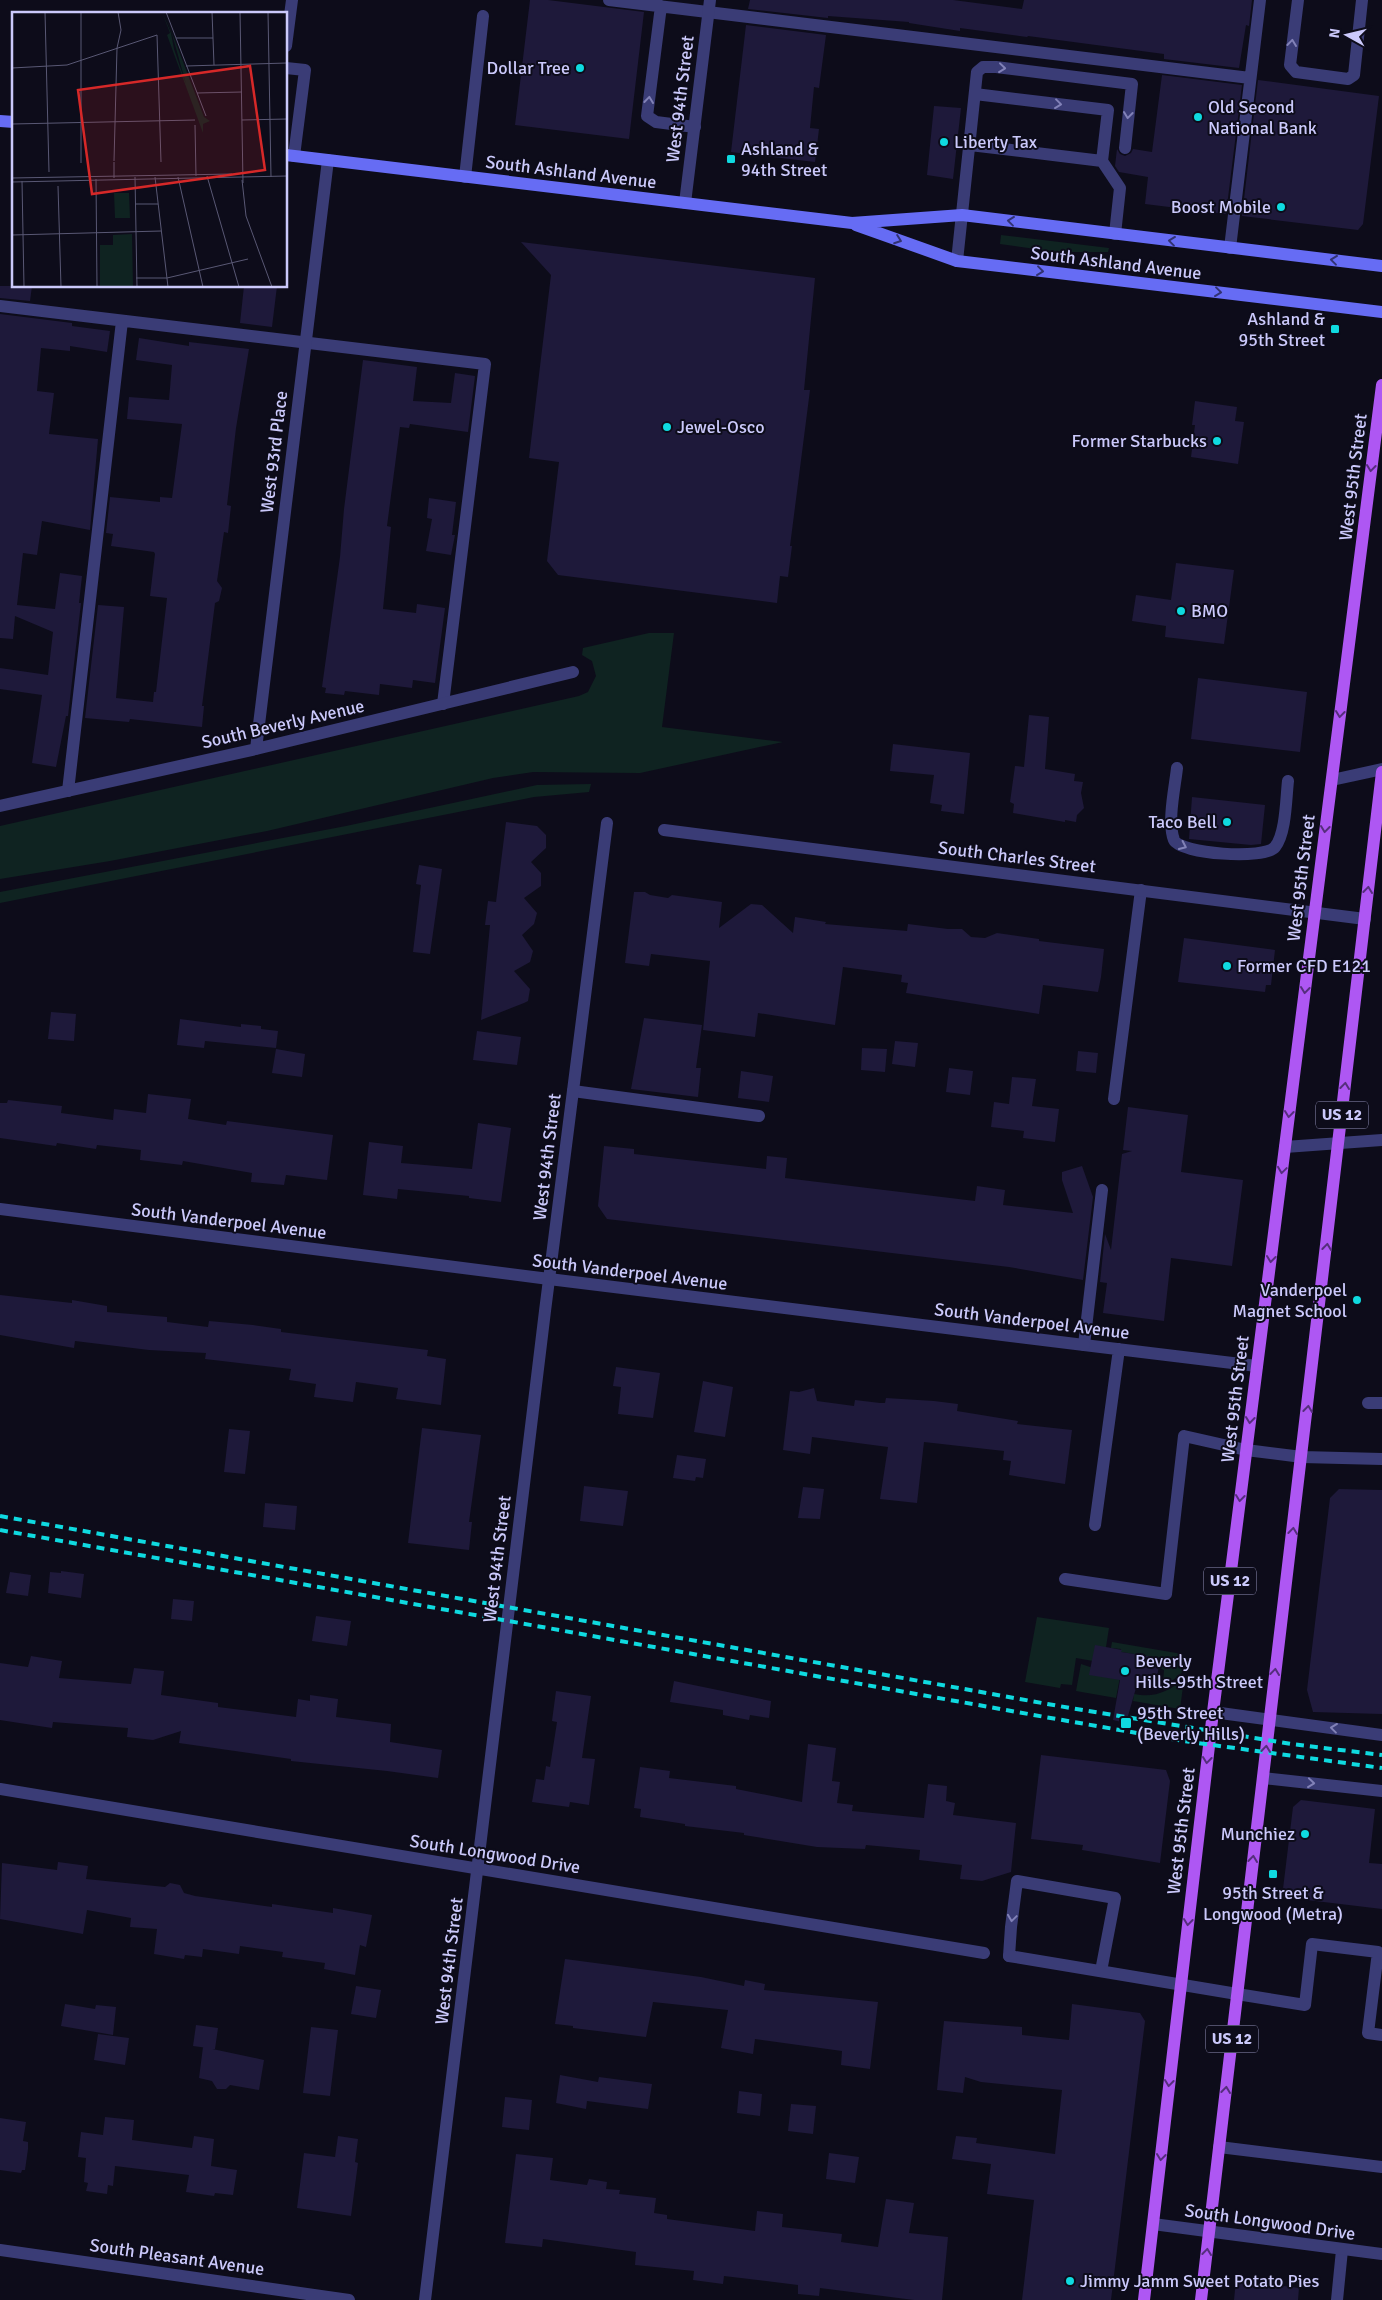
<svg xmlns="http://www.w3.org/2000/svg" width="1382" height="2300" font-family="Signika,sans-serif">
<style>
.green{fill:#0f2321}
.building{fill:#1e193a}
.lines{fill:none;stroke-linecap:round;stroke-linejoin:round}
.service{stroke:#3a3c76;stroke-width:12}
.minor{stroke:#3a3c76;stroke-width:12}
.tertiary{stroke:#3a3c76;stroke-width:12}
.secondary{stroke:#666cf4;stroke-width:12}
.primary{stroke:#ae57f3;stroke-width:12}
.rail{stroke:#0fdae0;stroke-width:4;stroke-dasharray:8 6;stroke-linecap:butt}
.oneway{stroke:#8282b8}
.oneway2{stroke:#313271}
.oneway3{stroke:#552e7c}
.poi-dot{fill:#0fdae0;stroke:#0d0c1a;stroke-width:2}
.labels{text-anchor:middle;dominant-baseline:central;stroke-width:4;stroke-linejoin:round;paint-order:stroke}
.shield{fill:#0d0c1a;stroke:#9290b8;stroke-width:1}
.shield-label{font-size:16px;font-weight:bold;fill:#cbc9fb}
.poi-label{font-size:18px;fill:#cbc9fb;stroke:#0d0c1a;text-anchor:start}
.street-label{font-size:18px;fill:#cbc9fb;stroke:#0d0c1a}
.inset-road{fill:none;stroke:#595874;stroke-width:1}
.view{fill:#d62828;fill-opacity:0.15;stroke:#d62828;stroke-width:2.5}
.inset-edge{fill:none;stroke:#cbc9fb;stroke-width:2.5}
</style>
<rect width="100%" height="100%" fill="#0d0c1a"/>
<!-- green -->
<path class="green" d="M1001,235l108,13 -1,4h-51l-57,-8z
M649,633h25l-12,94 121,15 -143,31 -107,-1 -40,6 -226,53 -157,30 -110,18v-53l579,-130 9,-4 8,-16 -4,-15 -10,-6 1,-7z
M591,784l-2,8 -55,5 -534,106v-11l346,-66 191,-41z
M1037,1617l72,11 -3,19 -13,14 -17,-3 -4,27 -11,-1 -1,4 -35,-6z
M1112,1642l70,12 -1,8 7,1c-4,10 -15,18 -25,22l1,-15 -5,-2 1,-10 -39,-6v-3l-10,-1z
M1081,1664l39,13 -4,21 -40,-7z
M1184,1679l-4,30 -47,-8 1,-7c21,4 33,-2 50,-15z"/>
<!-- building -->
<path class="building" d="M530,0h18l96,12 -15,127 -114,-14z
M750,0h203l69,9 2,-9h228l-3,26 -3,-1 -7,43 -75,-9v-5l-136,-18 -1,1 -67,-9v3l-51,-8v-1l-81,-6v2l-80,-9z
M746,25l80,10 -7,53 -5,-1 -4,41 9,1 -4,33 -84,-10z
M1162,75l80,10 -16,129 -81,-10 3,-27 -29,-5 -4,-6 2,-17 3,5 5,2 6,-3 2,-4 19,3z
M1258,80l121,16 -16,128 -5,6 -116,-14z
M934,106l27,2 -8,71 -26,-4z
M521,242l294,36 -11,112h6l-20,156h2l-4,31 -8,-1 -3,27 -219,-28 -11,-14 12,-99 -30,-4 22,-183z
M0,286h32l-2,15 -30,-3z
M244,286h33l-5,41 -32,-4z
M0,314l72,9v3l38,5 -3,21 -37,-6v5l-29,-3 -4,43 17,2 -5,41 49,5 -8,91 -48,-9 -5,34 -14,-2 -6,52 38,4 5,-36 22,3 -3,27h2l-13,113h-2l-10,51 -24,-4 10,-68 -42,-6v-21l48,7 5,-43 -38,-16 -2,23 -13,-1z
M139,338l50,8v-4l60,7 -13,79 -9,77 4,1 -3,27 -4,-1 -7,49 5,7 -3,13 -4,2 -13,103h2l-2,21 -72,-8 -1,3 -44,-4 13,-113 26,2 -8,91 37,4 1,-10h2l11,-94 -17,-2 5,-42 -1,-2 -43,-6 2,-12 -7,-1 4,-36 50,5v-5l12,1 10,-74 -55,-5 2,-22 40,3 3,-35 -36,-5z
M363,360l54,7 -4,34 38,2 4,-30 20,3 -7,56 -58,-8 -1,4 -9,-1 -13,99 4,1 -8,82 33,4 1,-9 28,4 -10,75 -22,-3 -1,8 -32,-4 -1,11 -34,-4 -1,4 -19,-2 1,-5 -4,-1 18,-130 4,-48z
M1195,401l42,6 -2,14 9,1 -6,42 -47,-7 4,-32h-3z
M429,498l27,4 -4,33h3l-4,20 -25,-4 6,-32 -5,-1z
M1176,563l58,7 -10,74 -59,-7 1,-11 -34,-5 4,-26 35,5z
M1198,678l109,14 -7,60 -109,-13z
M1029,715l20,2 -4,52 30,5 -1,7 9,1 -2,11 3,15 -7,7 -1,7 -11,-2v2l-52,-9 1,-9 -4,-2 5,-36 9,1z
M893,744l77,9 -6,61 -23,-3 1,-6 -12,-2 4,-28 -44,-4z
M1192,797l73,8 -4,39 -10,1 -62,-6z
M506,822l31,4 9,9v13l-15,14 10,11v13l-17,12 13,15 -3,11 -12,11 11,16 -3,11 -16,9 16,18 -2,12 -4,2 -43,17 9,-95h-5l3,-24 8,1z
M419,865l23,4 -12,85 -17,-2 8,-67 -5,-1z
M634,892h11l5,3 18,3 4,-3 50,7 -3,26 32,-24 11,1 31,28 2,-16 31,5 -1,2 82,7 1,-7 40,5h14l9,8 14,1 12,-5 42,6v2l65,8 -3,28 -3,15 -55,-7 -4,29 -133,-21 2,-10 -7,-1 1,-7 -59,-8 -8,58 -77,-12 -3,24 -52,-7 7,-69 -59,-7 -2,12 -24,-3z
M1184,938l91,12 -4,35h-5l-1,7 -87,-10z
M51,1012l25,2 -2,27 -26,-2z
M644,1018l58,7 -6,43h5l-3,29 -67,-8z
M180,1019l61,8v-3l20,2v3l17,2 -2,17 -71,-7 -1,7 -27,-3z
M477,1031l44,6 -4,28 -44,-5z
M895,1041l23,2 -3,24 -23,-3z
M862,1048l25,1 -2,23 -24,-2z
M276,1049l29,5 -3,23 -30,-4z
M1078,1051l20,2 -2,20 -20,-2z
M949,1068l24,3 -3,24 -24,-3z
M741,1071l32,5 -4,26 -31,-4z
M1012,1077l24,2 -4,27 27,3 -4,33 -32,-4 1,-7 -33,-4 3,-25 15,2z
M148,1094l43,5 -3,20 38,6 1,-4 106,14 -6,45 -41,-5 -2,10 -33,-3 1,-9 -69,-12 -1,4 -42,-5 1,-10 -44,-5 -1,4 -39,-6 -1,3 -56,-8v-35h7l1,-3 54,6 -1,7 52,7 1,-11 32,4z
M1128,1107l60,8 -7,57 62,8 -11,86 -61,-8 -7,63 -61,-8 4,-30 -7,-1 5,-48 6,16 11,-96 10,-3 -9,-1z
M478,1123l33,5 -10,74 -32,-4v-2l-71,-7 -1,10 -34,-4 6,-53 34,4 -2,17 71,6z
M604,1146l30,3v5l132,15 1,-13 20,2 -2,20 190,23 2,-15 28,4 -2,15 70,8 -11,-33v-8l20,-6 11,31 -10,83 -74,-13 -402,-48 -9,-13z
M0,1295l72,8v-3l35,6v6l60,5v5l41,5 1,-6 44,4 28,4v3l147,18 -1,6 19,3 -5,46 -45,-6 2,-11 -42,-6 -3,20 -39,-5 2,-13 -27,-4 2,-11 -86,-10 1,-6 -57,-3 -74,-9 -1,7 -74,-13z
M616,1367l44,6 -7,45 -35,-4 3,-27 -8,-1z
M703,1381l30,6 -8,50 -31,-5z
M814,1388l3,13 37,5 1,-6 25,3h5l1,-5 48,3 24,3 -1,7 61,10 -1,3 55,6 -7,54 -56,-9 2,-14 -8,-1 1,-9 -80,-9 -7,61 -37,-4 8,-52 -76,-10 -2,17 -27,-4 7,-59 9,1z
M422,1428l59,7 -12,87h3l-3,28 -61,-7z
M229,1429l21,2 -5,43 -21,-2z
M677,1455l29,4 -3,19 -7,-1 -1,4 -22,-3z
M584,1486l44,5 -5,35 -43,-5z
M803,1487l21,2 -4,30 -22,-1z
M1339,1489l43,1v224l-69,-2 -6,-22 23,-192z
M265,1503l32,3 -2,24 -32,-3z
M61,1571l23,3 -3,24 -33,-5 2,-21 11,1z
M10,1572l21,3 -3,21 -22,-3z
M173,1599l21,2 -2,20 -21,-2z
M316,1616l35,5 -4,25 -35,-5z
M1095,1645l27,5 -1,2 39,6 -4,27 -18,-4 -12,42 -13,-3 7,-40 -31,-5z
M31,1656l31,5 -3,17 72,6 3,-16 30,3 -3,24 57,8v4l78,10 2,-18 12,2v-6l28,4 -2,18 55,7 -1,18 52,8 -4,28 -51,-7 -96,-10v-2l-112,-16 2,-12 -28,9 -26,-3 1,-9 -75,-6 -1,6 -52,-8v-57l28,4z
M674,1681l97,20 -2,17 -19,-3 -1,5 -26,-5v-5l-53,-8z
M556,1691l35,5 -9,62 13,1 -6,46 -19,-3 -1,5 -37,-5 4,-23 8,1 2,-14 4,1 7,-45 -5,-1z
M808,1744l28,4 -4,33 8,1 -3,21 16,2 -1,6 72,7 4,-34 19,2 -1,15 9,2 -2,12 63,8 -5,49 -29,9 -22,-2 2,-14 -43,-5 1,-10 -54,-5 -1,4 -48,-2 -73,-12v-2l-59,-7v-2l-45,-7 1,-8 -7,-1 6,-41 30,4 -1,7 67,8v3l66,13z
M1041,1755l125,15 4,11 -10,82 -78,-13 1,-5 -52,-6z
M1301,1800l74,9 -6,54 13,1v45l-100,-12 11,-90z
M58,1862l30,4 -2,13 79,8 5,-4 10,2 4,8 11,3 77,11v-3l61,9v-5l39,7 -6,32 -6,-2 -5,30 -31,-6 1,-6 -43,-6 1,-5 -43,-6 -1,8 -36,-5 -1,8 -17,-2 -1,4 -30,-5 3,-25 -27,-2 1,-9 -44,-8 -4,24 -83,-15 2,-56 55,7z
M565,1959l136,18 43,9 1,-6 20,4 -1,6 114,12 -8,67 -29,-4 1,-14 -87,-12 -2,15 -32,-6 7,-38 -75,-8 -7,35 -73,-9v-2l-18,-2z
M356,1986l25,4 -5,28 -25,-4z
M65,2004l30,5 1,-4 20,2 -3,28 -52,-9z
M1072,2004l68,9 5,8 -34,279h-89l12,-100 -47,-6 4,-30 -39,-5 4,-23 21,2 -1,5 79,11 7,-64 -81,-8 -16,-5 -2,16 -26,-3 7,-69 78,6v8l47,5z
M196,2025l22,3 -3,21 -22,-3z
M311,2027l27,3 -8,66 -27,-3z
M98,2034l31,4 -4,27 -31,-5z
M203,2047l61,13 -5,30 -29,-5 -4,4h-9l-5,-8 -13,-3z
M560,2075l38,7 1,-5 53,7 -4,25 -61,-8 -1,8 -30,-6z
M739,2091l23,3 -2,22 -23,-3z
M505,2097l27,3 -3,30 -27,-3z
M791,2104l25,2 -3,28 -25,-3z
M105,2117l29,3 -2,20 60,8 2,-12 20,3 -3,27 26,4 -4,25 -18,-2 -1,3 -28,-4 3,-17 -74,-9 -2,20 -5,-1 -1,9 -21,-3 2,-8 -4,-1 2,-24 -8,-1 3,-25 22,3z
M0,2118l26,4 -3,19 5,1v7l-3,21h-3l-1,3 -21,-3z
M338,2136l20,3 -3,23 3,1 -7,53 -54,-8 7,-55 31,4z
M829,2153l30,4 -4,26 -29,-4z
M516,2154l37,4 -3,22 37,5 2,-6 18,3 -1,7 14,1 -1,4 37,4 -2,15 13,2v4l88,12 2,-20 26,3 -1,13 60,7 -1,8 37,5 8,-48 28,4 -5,30 39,4 -6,63h-28l-94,-12 -1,8 -21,-2v-9l-74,-9 -1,8 -30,-4 1,-9 -59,-6 1,-13 -93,-13 -1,8 -37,-4z
M1236,2280l63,8 -1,12h-64z"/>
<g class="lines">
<!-- service -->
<path class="service" d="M609,0l641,78
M1298,0l-8,65 6,7 52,7 6,-4 8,-75
M661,6l-14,110 9,6 39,5
M286,46l6,-46
M286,68l19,2 -11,86
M975,94l133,16 -6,51 18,27 -5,46
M970,145l132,16
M465,177l18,-161
M1230,248l30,-248
M957,261l20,-189 6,-5h13l136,17 -7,64
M0,306l485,58 -42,340
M1177,768c-2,19 -10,54 -3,72 6,14 91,20 101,7 11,-13 11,-49 13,-66
M68,791l54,-470
M573,1091l186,25
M1114,1099l27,-209
M1102,1190l-18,155 173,21
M1368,1403h14
M1095,1525l24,-176
M1065,1579l101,15 18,-158 62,14
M1263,1778l119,13
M1009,1956l2,-29 6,-46 98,17 -14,73
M1237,1994l68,11 7,-61 66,8 -10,81 14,2
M1219,2147l163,20
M1337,2300l5,-50"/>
<!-- minor -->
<path class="minor" d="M685,203l25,-203
M256,749l72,-589
M1332,780l50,-11
M0,806l256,-57 317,-77
M664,830l701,89
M1285,1147l97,-7
M0,1209l549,70 535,66
M1246,1450l56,7 80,2
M1213,1712l169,23
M0,1789l984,164
M1009,1956l228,38
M0,2250l349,50
M425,2300l120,-989 62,-488"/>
<!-- tertiary -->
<path class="tertiary" d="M1153,2224l229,30"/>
<!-- secondary -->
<path class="secondary" d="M0,121l14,1
M286,155l566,68 110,-8 420,51
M856,225l101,36 425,51"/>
<!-- primary -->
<path class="primary" d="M1144,2300l69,-588 169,-1327
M1201,2300l181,-1528"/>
<!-- rail -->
<path class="rail" d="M0,1516l1070,192 221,36 91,11
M0,1530l1045,187 138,24 199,27"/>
</g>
<!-- one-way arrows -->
<defs><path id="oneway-chevron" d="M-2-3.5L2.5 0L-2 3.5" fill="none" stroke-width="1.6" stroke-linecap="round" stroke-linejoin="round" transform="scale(1.25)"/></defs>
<g class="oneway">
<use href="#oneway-chevron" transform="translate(1292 43) rotate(-83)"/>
<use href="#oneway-chevron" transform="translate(1002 68) rotate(6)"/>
<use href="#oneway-chevron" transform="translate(649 100) rotate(-83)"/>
<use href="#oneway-chevron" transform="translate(1058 104) rotate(7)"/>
<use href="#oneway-chevron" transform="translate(1128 115) rotate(97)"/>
<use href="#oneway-chevron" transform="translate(1183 846) rotate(25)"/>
<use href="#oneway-chevron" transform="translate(1334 1728) rotate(-173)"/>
<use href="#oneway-chevron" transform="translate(1311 1783) rotate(6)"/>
<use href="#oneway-chevron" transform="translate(1012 1918) rotate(98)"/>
</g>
<g class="oneway2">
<use href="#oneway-chevron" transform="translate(1011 221) rotate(-173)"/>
<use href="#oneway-chevron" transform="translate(898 240) rotate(20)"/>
<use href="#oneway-chevron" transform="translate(1172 241) rotate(-173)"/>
<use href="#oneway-chevron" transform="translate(1334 260) rotate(-173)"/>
<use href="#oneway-chevron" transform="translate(1040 271) rotate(7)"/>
<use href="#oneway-chevron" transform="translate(1218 292) rotate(7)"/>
</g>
<g class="oneway3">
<use href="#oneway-chevron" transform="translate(1371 468) rotate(97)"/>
<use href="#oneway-chevron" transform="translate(1340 714) rotate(97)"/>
<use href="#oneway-chevron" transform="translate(1325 829) rotate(97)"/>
<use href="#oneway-chevron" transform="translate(1368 890) rotate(-83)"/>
<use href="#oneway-chevron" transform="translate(1305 990) rotate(97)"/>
<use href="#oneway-chevron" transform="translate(1345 1086) rotate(-83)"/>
<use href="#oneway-chevron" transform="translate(1289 1114) rotate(97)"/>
<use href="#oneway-chevron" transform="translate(1282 1170) rotate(98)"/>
<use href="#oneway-chevron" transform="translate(1327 1247) rotate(-83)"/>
<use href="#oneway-chevron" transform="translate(1271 1259) rotate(97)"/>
<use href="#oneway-chevron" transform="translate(1308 1409) rotate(-83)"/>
<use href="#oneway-chevron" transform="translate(1250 1420) rotate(97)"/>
<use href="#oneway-chevron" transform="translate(1240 1498) rotate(97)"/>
<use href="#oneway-chevron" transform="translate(1293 1531) rotate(-83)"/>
<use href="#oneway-chevron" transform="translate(1275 1672) rotate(-83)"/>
<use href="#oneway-chevron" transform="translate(1266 1749) rotate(-84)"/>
<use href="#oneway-chevron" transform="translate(1207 1760) rotate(97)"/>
<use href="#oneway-chevron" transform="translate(1253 1859) rotate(-83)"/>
<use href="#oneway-chevron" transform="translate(1188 1922) rotate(97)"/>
<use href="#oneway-chevron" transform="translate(1169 2083) rotate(97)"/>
<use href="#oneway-chevron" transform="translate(1226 2090) rotate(-83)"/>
<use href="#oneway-chevron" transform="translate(1161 2157) rotate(97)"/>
<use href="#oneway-chevron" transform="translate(1207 2252) rotate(-83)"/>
</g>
<!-- markers -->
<g class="poi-dot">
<circle cx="580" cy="68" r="5"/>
<circle cx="1198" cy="117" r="5"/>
<circle cx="944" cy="142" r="5"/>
<rect x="726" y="154" width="10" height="10" rx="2.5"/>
<circle cx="1281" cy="207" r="5"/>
<rect x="1330" y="324" width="10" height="10" rx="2.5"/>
<circle cx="667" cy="427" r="5"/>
<circle cx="1217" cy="441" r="5"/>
<circle cx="1181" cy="611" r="5"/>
<circle cx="1227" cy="822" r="5"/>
<circle cx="1227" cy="966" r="5"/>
<circle cx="1357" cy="1300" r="5"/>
<circle cx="1125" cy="1671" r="5"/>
<rect x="1120" y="1717" width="12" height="12" rx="2.5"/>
<circle cx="1305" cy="1834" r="5"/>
<rect x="1268" y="1869" width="10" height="10" rx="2.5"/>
<circle cx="1070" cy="2281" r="5"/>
</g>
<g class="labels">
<!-- shield labels -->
<g class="shield">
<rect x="1316" y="1101.5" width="52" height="27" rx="4"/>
<rect x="1204" y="1567.5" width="52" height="27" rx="4"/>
<rect x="1206" y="2025.5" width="52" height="27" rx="4"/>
</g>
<g class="shield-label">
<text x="1342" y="1115">US 12</text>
<text x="1230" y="1581">US 12</text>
<text x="1232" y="2039">US 12</text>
</g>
<!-- poi labels -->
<g class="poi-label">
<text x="570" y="68" text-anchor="end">Dollar Tree</text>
<text x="1208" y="107">Old Second<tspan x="1208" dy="21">National Bank</tspan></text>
<text x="954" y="142">Liberty Tax</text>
<text x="741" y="149">Ashland &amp;<tspan x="741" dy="21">94th Street</tspan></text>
<text x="1271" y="207" text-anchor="end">Boost Mobile</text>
<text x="1325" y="319" text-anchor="end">Ashland &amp;<tspan x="1325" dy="21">95th Street</tspan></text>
<text x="677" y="427">Jewel-Osco</text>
<text x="1207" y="441" text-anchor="end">Former Starbucks</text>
<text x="1191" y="611">BMO</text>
<text x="1217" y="822" text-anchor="end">Taco Bell</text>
<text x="1237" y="966">Former CFD E121</text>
<text x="1347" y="1290" text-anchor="end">Vanderpoel<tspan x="1347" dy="21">Magnet School</tspan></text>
<text x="1135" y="1661">Beverly<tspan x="1135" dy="21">Hills-95th Street</tspan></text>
<text x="1137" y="1713">95th Street<tspan x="1137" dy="21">(Beverly Hills)</tspan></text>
<text x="1295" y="1834" text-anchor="end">Munchiez</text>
<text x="1273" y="1893" text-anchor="middle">95th Street &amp;<tspan x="1273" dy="21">Longwood (Metra)</tspan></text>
<text x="1080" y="2281">Jimmy Jamm Sweet Potato Pies</text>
</g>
<!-- street labels -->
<g class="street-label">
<text transform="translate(680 99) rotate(-83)">West 94th Street</text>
<text transform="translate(571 172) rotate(7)">South Ashland Avenue</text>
<text transform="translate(1116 263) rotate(7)">South Ashland Avenue</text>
<text transform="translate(274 452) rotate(-83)">West 93rd Place</text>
<text transform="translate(1353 477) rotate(-83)">West 95th Street</text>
<text transform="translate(283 724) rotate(-13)">South Beverly Avenue</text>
<text transform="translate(1017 857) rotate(7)">South Charles Street</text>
<text transform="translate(1301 878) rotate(-83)">West 95th Street</text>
<text transform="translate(547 1157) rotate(-83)">West 94th Street</text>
<text transform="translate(229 1221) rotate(7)">South Vanderpoel Avenue</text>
<text transform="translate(630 1272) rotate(7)">South Vanderpoel Avenue</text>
<text transform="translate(1032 1321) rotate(7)">South Vanderpoel Avenue</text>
<text transform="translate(1235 1399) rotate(-83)">West 95th Street</text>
<text transform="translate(497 1559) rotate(-83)">West 94th Street</text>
<text transform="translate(1181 1831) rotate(-83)">West 95th Street</text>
<text transform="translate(495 1854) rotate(9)">South Longwood Drive</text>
<text transform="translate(449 1961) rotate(-83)">West 94th Street</text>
<text transform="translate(1270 2222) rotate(8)">South Longwood Drive</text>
<text transform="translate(177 2257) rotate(8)">South Pleasant Avenue</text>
</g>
</g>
<!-- overview -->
<g transform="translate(12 12)">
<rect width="275" height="275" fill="#0d0c1a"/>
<path d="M150,0l9,21 3,16 12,35 -14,-50 -8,-22 40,105 6,4 -7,3v9l-36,-98 3,-2zM102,181h15l1,25h-15zM120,222l1,53h-33v-42h13v-10z" fill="#0f2321"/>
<path class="inset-road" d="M33,0l4,160M69,0v151M154,0l40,104M200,0l2,53M228,0l3,171M256,0l3,165M164,26h37M174,54l101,-3M0,56l55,-3 90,-30 4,127M185,81l45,-1M230,108l45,-1M0,112l183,-4M183,113l1,51M102,149l3,-113 4,-18 -3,-18M195,164l32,111M123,165l2,110M143,165l13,110M166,165l25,110M0,166l220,-4M102,166v-16M84,167l1,108M230,168l4,36 26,71M10,169l2,106M0,170l275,-6M46,174l3,101M123,192h23M0,223l149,-4M124,266h31l81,-19"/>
<path class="view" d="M238,54l15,104 -173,24 -14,-104z"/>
<rect width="275" height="275" class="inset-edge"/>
</g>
<!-- north arrow -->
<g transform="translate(1347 35) rotate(278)" stroke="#0d0c1a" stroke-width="4" paint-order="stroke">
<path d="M0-4L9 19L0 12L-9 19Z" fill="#cbc9fb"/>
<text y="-8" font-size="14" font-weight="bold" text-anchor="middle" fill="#cbc9fb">N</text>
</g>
</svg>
